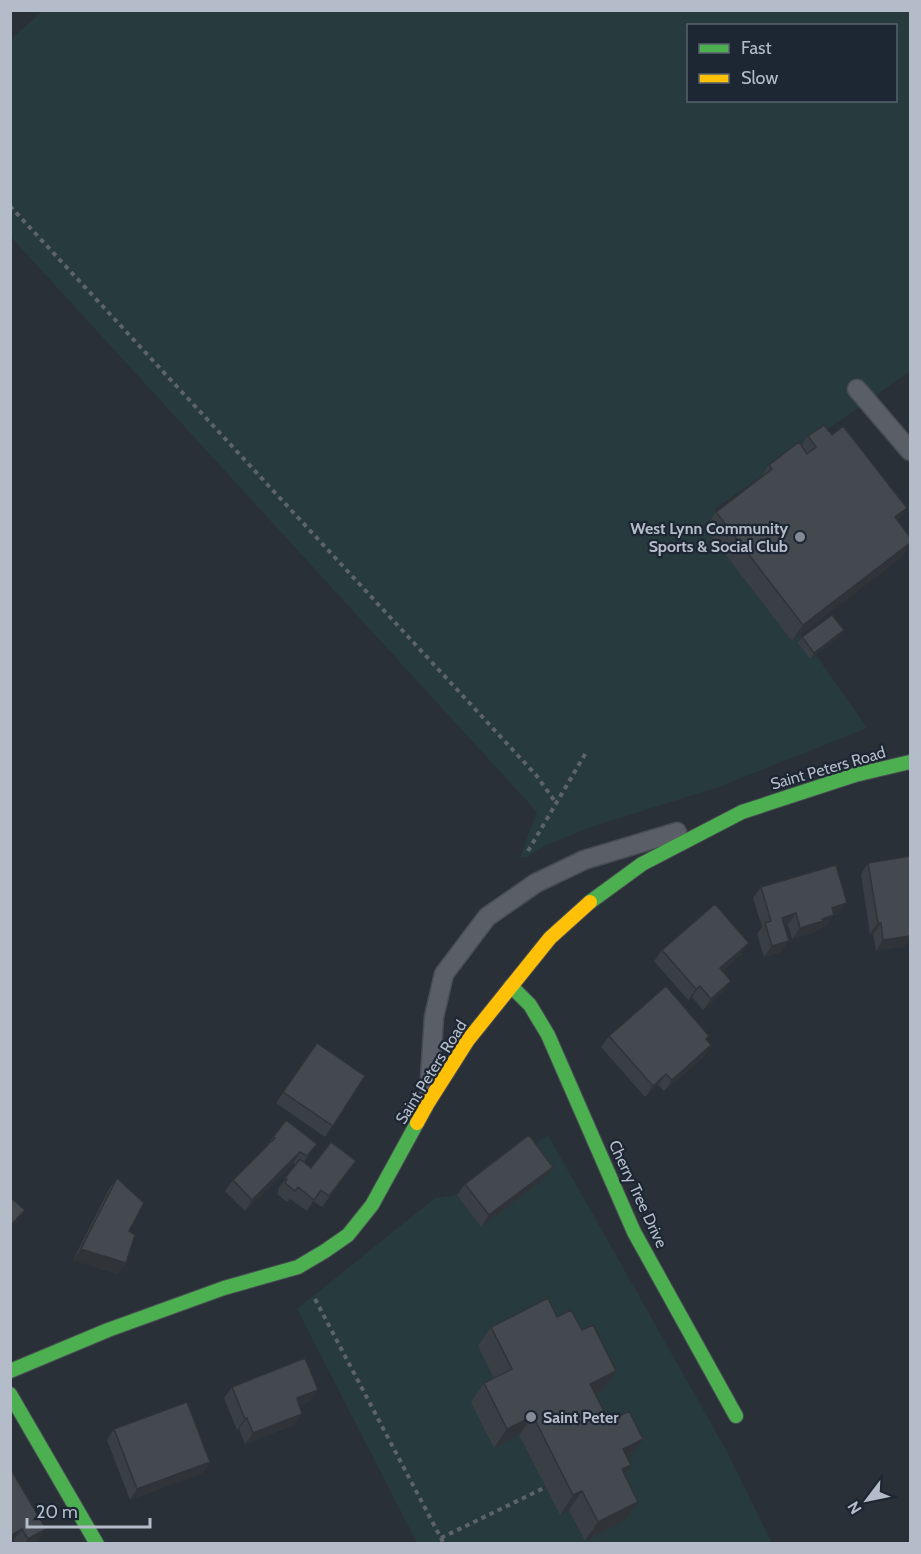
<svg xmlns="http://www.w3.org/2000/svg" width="921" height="1554" font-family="Cabin,sans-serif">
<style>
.green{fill:#273a3e;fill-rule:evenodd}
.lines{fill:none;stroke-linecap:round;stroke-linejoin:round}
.lane-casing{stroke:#484c53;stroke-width:21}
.fast-casing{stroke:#484c53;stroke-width:16}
.slow-casing{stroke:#484c53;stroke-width:16}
.path{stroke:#5d636a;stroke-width:4;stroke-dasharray:4.5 4.5;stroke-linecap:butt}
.lane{stroke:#5a5e66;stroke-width:18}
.fast{stroke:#4caf50;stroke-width:14}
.slow{stroke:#ffc107;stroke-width:14}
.wall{fill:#3a3f45}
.shaded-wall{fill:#303338}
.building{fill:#444950;stroke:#303338;stroke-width:1.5}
.poi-dot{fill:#848b96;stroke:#1d2633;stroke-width:2}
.labels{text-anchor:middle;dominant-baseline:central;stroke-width:4.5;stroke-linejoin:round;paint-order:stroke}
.poi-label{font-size:16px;font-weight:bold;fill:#b4bcc9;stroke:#1d2633;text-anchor:end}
.street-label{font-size:16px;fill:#b4bcc9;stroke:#1d2633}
</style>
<rect width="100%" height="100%" fill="#2a3038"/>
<!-- green -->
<path class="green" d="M43,11h867v360l-195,138 152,219 -151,60 -119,37 -53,21 -17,11h-7l17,-45 -526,-575v-198zM688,26h208v74h-208z
M548,1135l177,313 47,95h-355l-120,-234 138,-111 22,-3z"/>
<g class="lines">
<!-- lane casing -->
<g class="lane-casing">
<path id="lane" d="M857,389l53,62
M429,1093l5,-76 10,-43 43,-57 49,-34 48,-23 93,-28"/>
</g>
<!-- fast casing -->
<g class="fast-casing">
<path id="fast" d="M590,902l52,-38 100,-52 113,-37 55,-13
M511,986l19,19 18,30 86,197 102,184
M10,1371l98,-41 116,-42 74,-21 27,-16 23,-16 24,-30 45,-82
M10,1394l87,150"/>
</g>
<!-- slow casing -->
<g class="slow-casing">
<path id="slow" d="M417,1123l11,-20 40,-63 82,-102 40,-36"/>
</g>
<!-- path -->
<path class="path" d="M10,206l526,569 20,28
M528,851l59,-100
M315,1299l129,245
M441,1538l105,-51"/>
<!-- lane -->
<use href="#lane" class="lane"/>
<!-- fast -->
<use href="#fast" class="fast"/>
<!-- slow -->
<use href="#slow" class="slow"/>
</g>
<!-- wall -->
<path class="wall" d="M808,436l90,85 12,16v8l-8,12 -110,84 -87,-113 11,-16 43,-32 10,-15 32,-19z
M840,636l-30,23 -12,-16 4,-6z
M910,856v82l-5,8 -29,5 -3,-17h-3l-9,-60 7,-11z
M761,887l78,27 -6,2 -7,10 -9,3 -2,3 -23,7 -4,-14 -4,1 -3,26 -17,5 -7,-23 5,-7 -9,-29z
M749,943l-8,11 -19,17 1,21 -20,18 -11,-13 -4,3 -34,-39 8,-11z
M609,1036l98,4 4,5 -7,12 -40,34 -6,-6 -13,12 -44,-50z
M317,1043l48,33 -40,61 -49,-34z
M273,1137l44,7 -13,18 7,6 45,-7 -34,46 -9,-6 -6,10 -17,-12 -3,3 -10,-8 2,-4 -1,-1 18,-24 -3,-2 -48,48 -20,-20 8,-11 33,-33z
M553,1167l-8,11 -64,49 -24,-32 8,-11z
M117,1178l12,53 -3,32 -8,11 -45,-14 36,-71z
M557,1317l25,13 34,41 -13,19 -8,4 35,64 -2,1 3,6 -7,9v47l-39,20 -16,-31 -9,5 -41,-80 -25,13 -23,-46 13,-19 10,-5 -16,-32 13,-19z
M232,1387l78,14 -11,5 3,8 -8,11 -49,19 -6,-15 -2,1 -13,-32z
M114,1429l96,33 -8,11 -72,27 -23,-60z
M10,1474l28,66 -6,4h-16l-2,-4z"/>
<!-- shaded-wall -->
<path class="shaded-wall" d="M907,508l-11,16 -1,-7z
M910,543v2l-8,12 -110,84 11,-16z
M844,630l-4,6 -30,23 4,-6z
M847,903l-8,11 -6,2 -7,10 -9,3 -2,3 -23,7 8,-11 32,-20z
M796,913l-8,12 -14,4 8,-11z
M878,923h3l-8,11h-3z
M910,936v2l-5,8 -29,5 7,-11z
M789,941l-8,11 -17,5 8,-11z
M749,943l-8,11 -29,25 8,-11z
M731,981l-8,11 -20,18 8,-11z
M700,986l-8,11 -4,3 8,-11z
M711,1045l-7,12 -40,34 8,-11z
M666,1074l-8,11 -13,12 8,-11z
M300,1152l-7,11 -48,48 7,-11z
M553,1167l-8,11 -64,49 8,-12z
M25,1210l-8,12 -7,7v-3z
M81,1249l45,14 -8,11 -45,-14z
M616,1371l-13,19 -26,13 13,-19z
M318,1390l-8,11 -21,9 8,-12z
M302,1414l-8,11 -49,19 8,-11z
M533,1416l-14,19 -25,13 13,-19z
M247,1418l-8,11 -2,1 8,-11z
M643,1439l-13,19 -20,11 13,-20z
M210,1462l-8,11 -72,27 7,-11z
M631,1465l-14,19 5,-15z
M582,1491l-13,19 -9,5 13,-20z
M638,1502l-14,19 -39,20 13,-19z
M22,1529l-8,11 -4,2v-6z
M46,1529l-8,11 -6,4h-7l3,-5z"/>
<!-- building -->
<path class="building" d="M824,425l8,10 11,-9 64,82 -12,9 15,20v6l-107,82 -87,-113 56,-43 -3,-4 30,-23 8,12 9,-7 -8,-11z
M832,615l12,15 -30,23 -12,-16z
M910,856v80l-27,4 -2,-17h-3l-10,-60z
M836,865l11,38 -15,5 2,7 -12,4 1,2 -23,7 -4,-15 -14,5 7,23 -17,5 -7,-23 6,-2 -10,-34z
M715,904l34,39 -29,25 11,13 -20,18 -11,-13 -4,3 -34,-39z
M666,986l43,50 -3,3 5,6 -39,35 -6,-6 -13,12 -44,-50z
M317,1043l48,33 -32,50 -50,-34z
M286,1120l31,24 -10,12 -7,-4 -48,48 -19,-20 42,-42 -2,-1z
M529,1135l24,32 -64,48 -24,-31z
M331,1142l25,19 -27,35 -8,-6 -7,10 -16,-13 -3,4 -10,-8 2,-4 -2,-1 15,-19 11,9z
M117,1178l27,25 -15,28 6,4 -9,28 -45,-14z
M10,1197l15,13 -15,16z
M548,1298l9,19 14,-7 11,20 11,-5 23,46 -26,13 19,37 20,-10 14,28 -20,10 8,16 -9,4 16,33 -40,20 -16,-31 -9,4 -40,-79 -26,13 -23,-46 28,-14 -21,-42z
M305,1358l13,32 -21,8 5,16 -49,19 -6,-15 -2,1 -13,-32z
M187,1402l23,60 -73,27 -23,-60z
M13,1473l33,56 -18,10 -6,-10 -12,7v-62z"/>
<!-- markers -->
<g class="poi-dot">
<circle cx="800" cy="537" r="6"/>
<circle cx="531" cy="1417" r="6"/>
</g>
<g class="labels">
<!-- poi labels -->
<g class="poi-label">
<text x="788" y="528">West Lynn Community<tspan x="788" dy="18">Sports &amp; Social Club</tspan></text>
<text x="543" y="1417" text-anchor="start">Saint Peter</text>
</g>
<!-- street labels -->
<g class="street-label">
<text transform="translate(828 768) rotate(-16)">Saint Peters Road</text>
<text transform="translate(431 1072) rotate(-58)">Saint Peters Road</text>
<text transform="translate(638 1194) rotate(65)">Cherry Tree Drive</text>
</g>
</g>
<!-- border -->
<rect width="921" height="1554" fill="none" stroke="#b4bcc9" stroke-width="24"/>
<!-- legend -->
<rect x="687" y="24" width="210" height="78" fill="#1d2633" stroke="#59626f" stroke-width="1.5"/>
<rect x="699" y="44" width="30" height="9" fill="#4caf50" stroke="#59626f" stroke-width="1.5"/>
<text x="741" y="54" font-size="18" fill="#b4bcc9">Fast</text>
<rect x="699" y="74" width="30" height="9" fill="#ffc107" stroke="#59626f" stroke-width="1.5"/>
<text x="741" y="84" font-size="18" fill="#b4bcc9">Slow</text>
<!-- north arrow -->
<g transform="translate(867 1500) rotate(238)" stroke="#1d2633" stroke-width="4.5" paint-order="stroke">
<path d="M0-4.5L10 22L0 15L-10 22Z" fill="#b4bcc9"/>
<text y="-9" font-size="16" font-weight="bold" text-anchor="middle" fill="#b4bcc9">N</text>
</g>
<!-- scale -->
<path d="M27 1518v9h123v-9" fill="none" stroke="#b4bcc9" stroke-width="3"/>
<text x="36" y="1518" font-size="18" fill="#b4bcc9" stroke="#1d2633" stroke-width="4.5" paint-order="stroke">20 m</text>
</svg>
